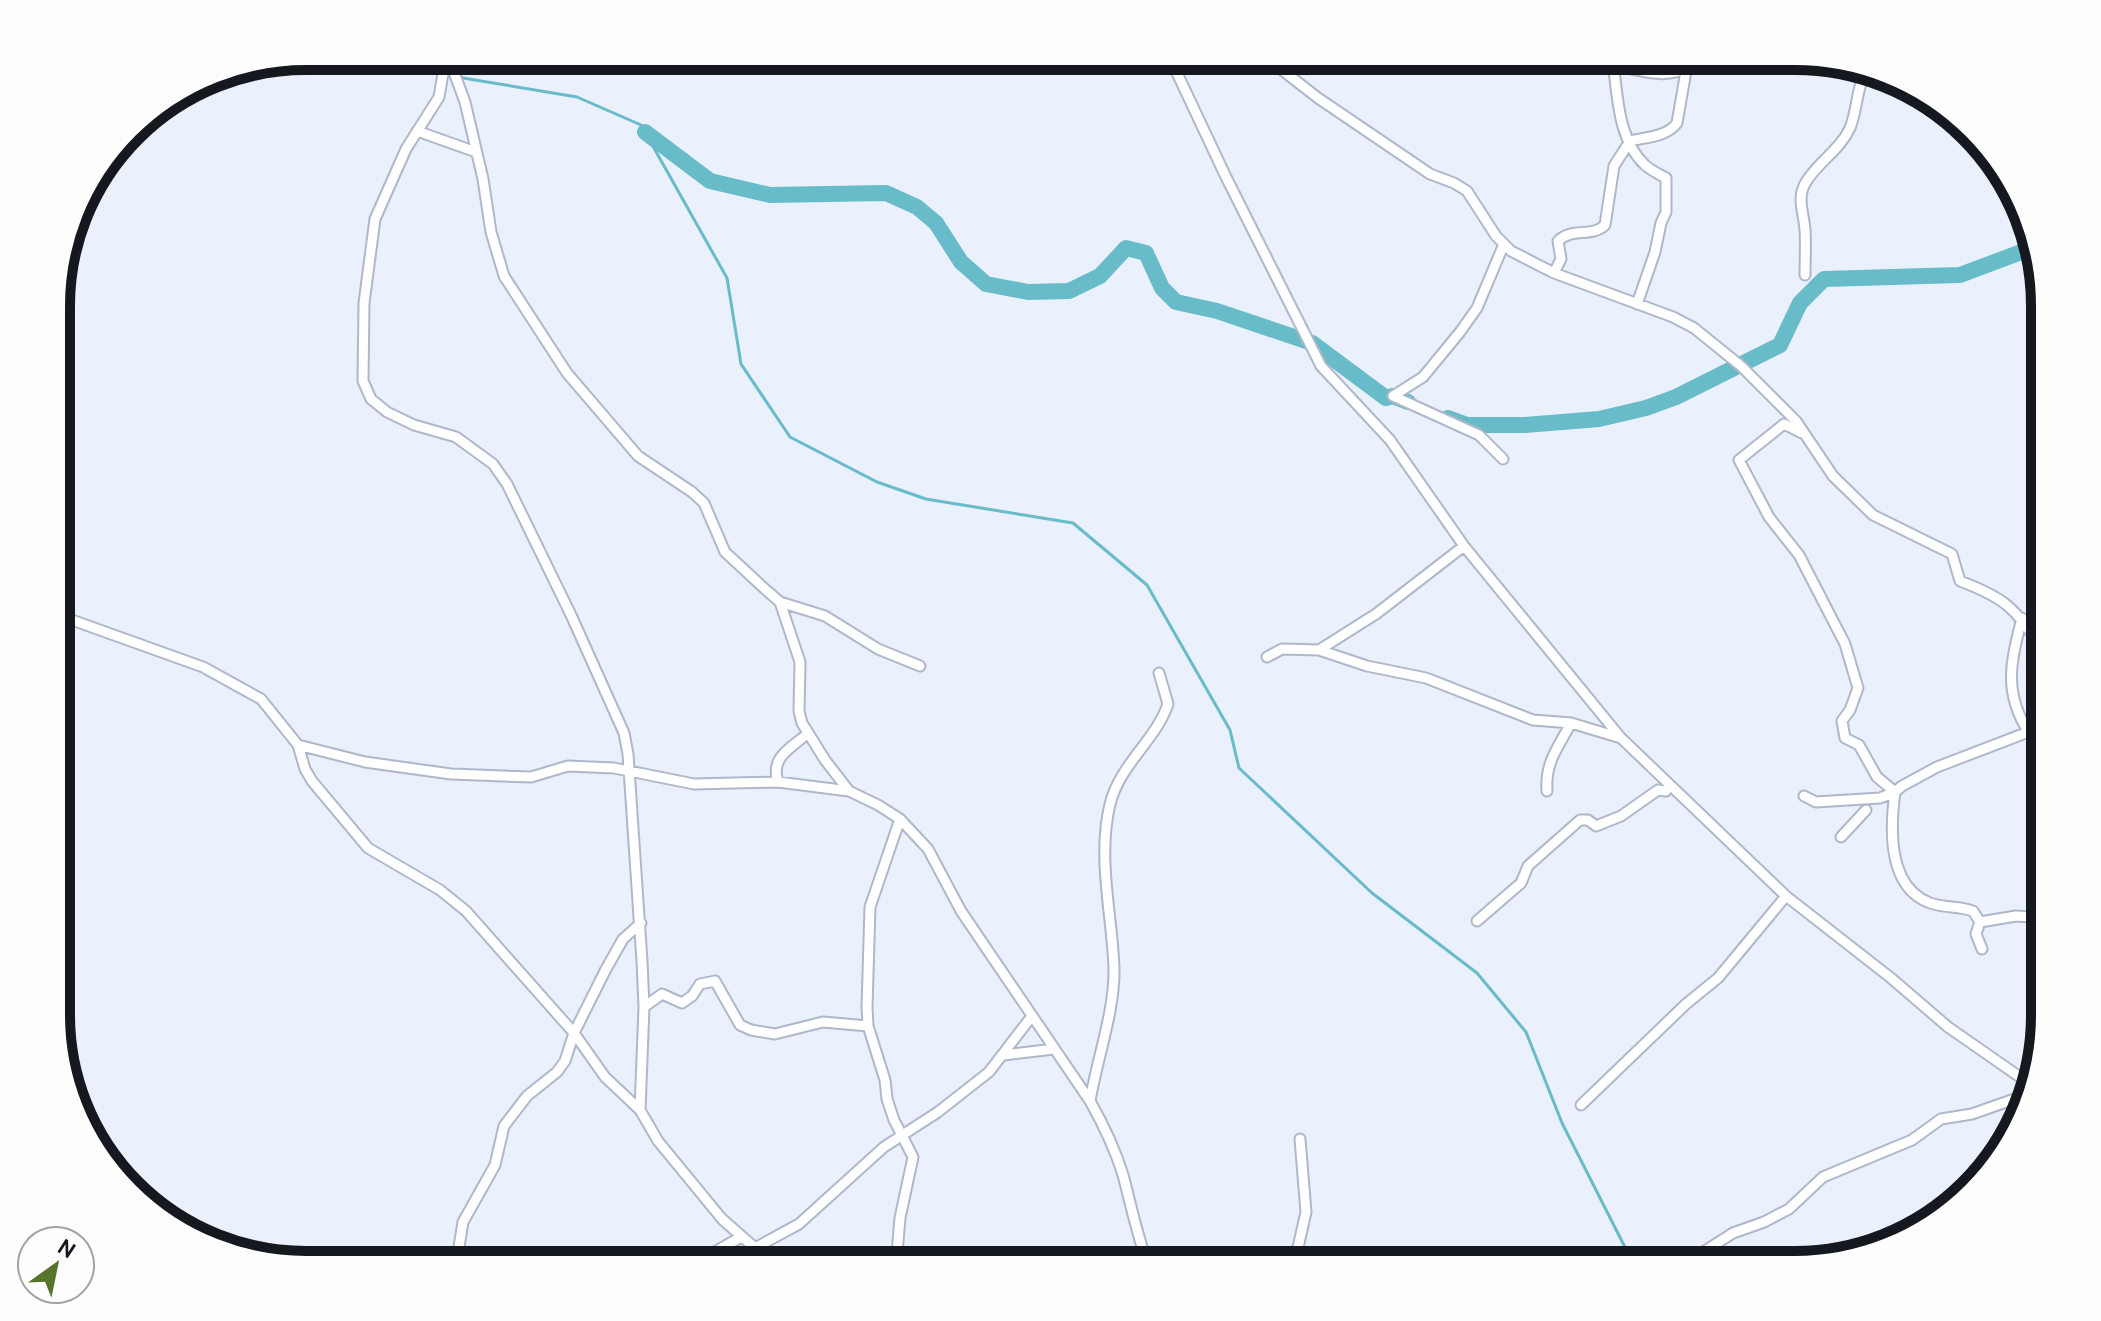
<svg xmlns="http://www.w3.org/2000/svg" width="2101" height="1321" font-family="Cabin,sans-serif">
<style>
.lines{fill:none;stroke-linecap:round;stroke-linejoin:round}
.stream{stroke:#68bbc9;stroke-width:3}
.river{stroke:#68bbc9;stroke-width:16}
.street-casing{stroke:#aeb8ca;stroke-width:13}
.street{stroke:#fff;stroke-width:9}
.rim{fill:none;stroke:#15191f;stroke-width:10}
</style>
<rect width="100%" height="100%" fill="#eaf0fc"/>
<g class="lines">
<!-- stream -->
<path class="stream" d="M402,56l55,21 120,20 64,28 86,153 14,86 49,73 87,45 49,17 147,24 74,62 83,145 9,38 133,125 105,80 49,59 36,91 72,142"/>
<!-- river -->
<path class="river" d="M645,132l65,49 60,14 116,-2 31,14 19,16 25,39 25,22 42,8 41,-1 31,-15 26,-28 20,5 16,35 14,14 41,9 95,32 74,55 7,-2 15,6
M1448,418l19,7h58l74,-6 47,-11 30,-11 104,-52 20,-42 24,-24 136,-4 72,-27"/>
<!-- street casing -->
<g class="street-casing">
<path id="street" d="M446,56l-7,41 -33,52 -31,70 -11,84 -1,78 8,18 16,13 27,13 42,12 37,27 14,20 64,131 53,118 4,21 14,207 2,46 -4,103 18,31 64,78 33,29 31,17
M448,56l17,46 18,77 8,53 13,44 63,97 71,83 54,36 12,11 21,49 41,38 14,12 45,14 53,33 42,17
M790,56c15,11 27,9 43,0
M1169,56l57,121 95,189 69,74 74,106 157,192 165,158 105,82 57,49 79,55
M1264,56l54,42 112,76 24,9 13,8 29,45 15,15 43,22 119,44 21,11 47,38 55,55 37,55 40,39 79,39 8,27c50,19 54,28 84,70
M1612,56c6,35 4,82 33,109 5,5 14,9 21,13v34l-5,11 -6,29 -18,52
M758,63l13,-7
M1613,65c47,10 56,16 98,-9
M417,131l59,21
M1554,273l7,-14 -3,-18c14,-14 34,-3 47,-16l9,-59 16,-25c16,-4 37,-4 47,-18l9,-52 6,-15
M1805,275c0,-15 1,-30 0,-45 -1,-17 -9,-32 1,-48 12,-20 34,-32 44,-54 8,-20 6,-41 18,-60
M1802,433l-18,-9 -45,36 30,57 30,38 46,89 13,44 -8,22 -8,11 3,17 14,7 18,32 18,15c-5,37 -8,95 35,111 14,5 29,3 43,8l7,11 -4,12 6,15
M1503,459l-24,-24 -86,-39 30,-19 37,-45 17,-24 27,-64
M780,602l20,60 -1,49 3,12 23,37 24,31
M58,615l145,52 58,32 37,46 67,17 86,12 80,3 37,-11 46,2 80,16 84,-2 71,9 29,14 22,14 28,30 33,62 129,190c13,23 25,48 33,74 8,30 14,60 25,90
M2022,618c-11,43 -19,74 6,113
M1319,650l57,-36 88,-68
M1267,657l15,-8 37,1 48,16 59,12 107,42 38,3 50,15
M298,745l7,24 7,12 56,67 72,42 26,21 108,122 31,44 35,33
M778,782c-8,-25 12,-33 29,-48
M1547,791c-2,-29 11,-43 24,-68
M1804,796l12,6 64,-4 15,-6 7,-6 35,-19 107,-41
M1841,837l25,-27
M1477,921l44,-38 7,-17 52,-46h8l8,6 25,-10 37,-26 8,1
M1980,922l36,-6 28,2
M644,1007l18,-13 20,9 10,-7 8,-12 15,-3 25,44 11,5 24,4 48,-12 45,4
M1004,1055l50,-6
M1090,1101c7,-42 25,-91 24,-133 -2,-55 -17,-109 -4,-164 10,-40 46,-64 58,-100l-9,-31
M1581,1105l105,-101 32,-26 68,-82
M755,1248l44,-24 85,-77 54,-35 51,-40 43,-56
M1801,1264l10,-4 7,2
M456,1265l7,-43 32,-57 9,-39 23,-30 30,-24 8,-11 9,-28 32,-64 17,-30 18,-16
M692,1265l49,-28
M896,1265l4,-47 13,-61 -19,-37 -7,-21 -2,-19 -17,-54 -1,-19 3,-100 30,-88
M1294,1265l12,-53 -6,-73
M1683,1265l50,-32 31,-11 25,-13 34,-32 89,-37 29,-21 31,-5 51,-18"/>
</g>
<!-- street -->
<use href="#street" class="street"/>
</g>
<!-- crop -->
<path d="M0 0H2101V1321H0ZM306 70H1795A236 236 0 0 1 2031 306V1015A236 236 0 0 1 1795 1251H306A236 236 0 0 1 70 1015V306A236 236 0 0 1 306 70Z" fill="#fdfdfd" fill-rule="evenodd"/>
<path class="rim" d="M306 70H1795A236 236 0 0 1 2031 306V1015A236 236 0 0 1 1795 1251H306A236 236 0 0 1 70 1015V306A236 236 0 0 1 306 70Z"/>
<!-- north arrow -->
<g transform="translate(56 1265) rotate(33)"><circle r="38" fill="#fdfdfd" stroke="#a0a2a4" stroke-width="2"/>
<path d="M0-6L14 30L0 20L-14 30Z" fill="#55752b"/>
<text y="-12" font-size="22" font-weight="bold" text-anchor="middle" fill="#15191f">N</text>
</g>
</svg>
